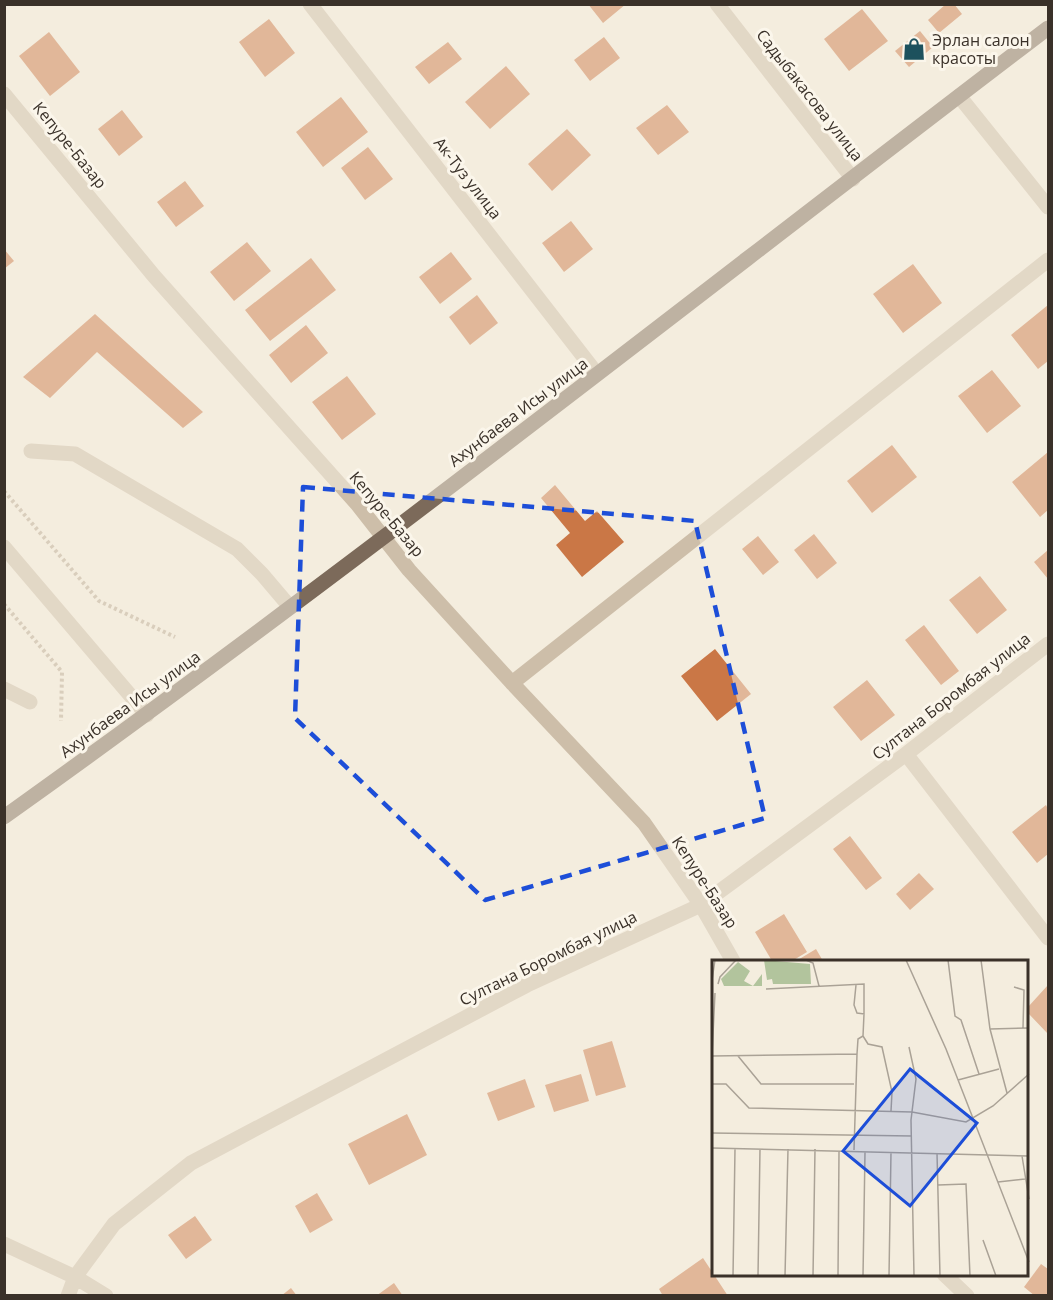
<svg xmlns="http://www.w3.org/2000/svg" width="1053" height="1300" font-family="'Open Sans',sans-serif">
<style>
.building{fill:#ca7746}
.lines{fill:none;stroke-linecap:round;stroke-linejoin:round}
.path{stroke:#b9a893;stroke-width:4;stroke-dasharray:3 3;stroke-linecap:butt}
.minor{stroke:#cdbea9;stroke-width:15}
.major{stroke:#7c6a5a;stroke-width:15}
.marked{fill:none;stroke:#1d4ed8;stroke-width:4.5;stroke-dasharray:12 8;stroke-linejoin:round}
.labels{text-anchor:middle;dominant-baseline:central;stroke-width:6;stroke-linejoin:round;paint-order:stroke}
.poi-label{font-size:16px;fill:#3a3129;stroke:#fbf6eb;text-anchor:start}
.street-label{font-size:16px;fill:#3a3129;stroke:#fbf6eb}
.inset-road{fill:none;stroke:#aaa296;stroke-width:1.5}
.view{fill:#1d4ed8;fill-opacity:0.15;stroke:#1d4ed8;stroke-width:3}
.inset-edge{fill:none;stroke:#3a3129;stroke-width:3}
</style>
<rect width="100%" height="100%" fill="#f4edde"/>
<!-- building -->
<path class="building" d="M588,4h38l-23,19z
M946,4h8l8,10 -23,19 -11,-13z
M862,9l26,32 -39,30 -25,-32z
M269,19l26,34 -30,24 -26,-35z
M920,31l13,16 -24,20 -14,-16z
M49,32l31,40 -30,24 -31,-40z
M604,37l16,21 -30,23 -16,-21z
M448,42l14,17 -33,25 -14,-17z
M506,66l24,28 -40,35 -25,-27z
M341,97l27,35 -45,35 -27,-35z
M667,105l22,27 -31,23 -22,-27z
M122,110l21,27 -24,19 -21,-27z
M567,129l24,26 -39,36 -24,-27z
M368,147l25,32 -28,21 -24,-32z
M185,181l19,25 -28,21 -19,-25z
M571,221l22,28 -29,23 -22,-29z
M247,242l24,29 -37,30 -24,-29z
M4,249l10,12 -10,8z
M451,252l21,27 -32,25 -21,-27z
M311,258l25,32 -66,51 -25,-31z
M913,264l29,39 -39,30 -30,-39z
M477,295l21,28 -28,22 -21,-28z
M1048,305v56l-10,8 -27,-34z
M95,314l108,98 -20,16 -86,-76 -47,46 -27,-21z
M306,325l22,28 -37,30 -22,-28z
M992,370l29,36 -34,27 -29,-37z
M347,376l29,38 -34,26 -30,-38z
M892,445l25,32 -45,36 -25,-32z
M1048,452v58l-8,7 -28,-35z
M555,485l30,36 12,-10 27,31 -42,35 -26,-32 14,-12 -29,-35z
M814,534l23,29 -20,16 -23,-29z
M758,536l21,26 -16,13 -21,-26z
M1048,550v29l-14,-17z
M980,576l27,34 -30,24 -28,-34z
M924,625l35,46 -18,14 -36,-45z
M715,649l36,45 -34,27 -36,-45z
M867,680l28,35 -34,26 -28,-34z
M1046,805l2,4v45l-11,9 -25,-31z
M850,836l32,42 -16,12 -33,-41z
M919,873l15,16 -24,21 -14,-16z
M784,914l23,38 -15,9h-20l-17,-29z
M816,949l7,12h-27z
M1048,985v49l-20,-21v-6z
M612,1041l14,46 -30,9 -13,-46z
M581,1074l8,27 -35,11 -9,-27z
M525,1079l10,28 -37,14 -11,-28z
M407,1114l20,41 -58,30 -21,-41z
M317,1193l16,27 -23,13 -15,-27z
M195,1216l17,24 -26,19 -18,-24z
M703,1258l25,38h-65l-4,-7z
M1041,1264l7,5v27h-13l-11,-9z
M394,1283l9,13h-27z
M291,1288l6,8h-16z"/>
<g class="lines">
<!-- path -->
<path class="path" d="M4,491l95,110 76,36
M4,604l58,68 -1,49"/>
<!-- minor -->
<path class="minor" d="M310,4l287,370
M717,4l136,175
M4,94l150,182 204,229 51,65 103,113 132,140 57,82 32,56
M959,96l89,111
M31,451l44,3 162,95 25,25 28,33
M4,547l143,168
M512,683l536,-423
M4,689l26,13
M906,754l142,184
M4,1244l71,33 31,19
M944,1274l23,22
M68,1296l7,-19 39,-53 77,-61 336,-178 174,-80 205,-151 142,-110"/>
<!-- major -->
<path class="major" d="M4,817c356,-254 697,-525 1044,-789"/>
</g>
<!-- marked area -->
<path d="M0 0H1053V1300H0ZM303,487l392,34 70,297 -280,82 -190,-182z" fill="#f4edde" fill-opacity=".55" fill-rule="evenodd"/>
<path class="marked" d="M303,487l392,34 70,297 -280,82 -190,-182z"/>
<!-- icons -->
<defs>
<g id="shop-bare" transform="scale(1.8)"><path d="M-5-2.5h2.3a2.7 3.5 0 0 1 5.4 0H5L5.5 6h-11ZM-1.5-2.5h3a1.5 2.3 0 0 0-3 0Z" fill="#1d515d" stroke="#fbf6eb" stroke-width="2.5" paint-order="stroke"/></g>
</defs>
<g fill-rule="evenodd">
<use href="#shop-bare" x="914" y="49"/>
</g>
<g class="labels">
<!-- poi labels -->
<g class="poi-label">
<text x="932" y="40">Эрлан салон<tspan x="932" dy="18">красоты</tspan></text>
</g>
<!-- street labels -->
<g class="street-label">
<text transform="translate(810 95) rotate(52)">Садыбакасова улица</text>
<text transform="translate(70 145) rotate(51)">Кепуре-Базар</text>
<text transform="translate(468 178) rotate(52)">Ак-Туз улица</text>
<text transform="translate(518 412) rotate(-37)">Ахунбаева Исы улица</text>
<text transform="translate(387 514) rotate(50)">Кепуре-Базар</text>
<text transform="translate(951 696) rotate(-38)">Султана Боромбая улица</text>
<text transform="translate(130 704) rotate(-36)">Ахунбаева Исы улица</text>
<text transform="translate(705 882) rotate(57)">Кепуре-Базар</text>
<text transform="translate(548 958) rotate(-26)">Султана Боромбая улица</text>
</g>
</g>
<!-- overview -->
<g transform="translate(712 960)">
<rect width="316" height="316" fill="#f4edde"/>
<path d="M52,0l46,4 1,20h-38l-1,-5 -5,1zM26,2l12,9 -6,10 9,5 9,-12v12h-38l-3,-7z" fill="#b2c49d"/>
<path class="inset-road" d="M94,0l7,3 6,23M194,0l40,89 83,213M236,0l7,56 6,4 18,54M269,0l9,69 17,64M0,20l3,-20M6,24l2,-7 16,-17M302,27l10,3 -1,38M54,29l98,-5v30l-7,-1 -3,-8 2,-20M278,69l39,-1M151,76l5,8 14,3 10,45 -1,19M197,87l7,32 -5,41 3,156M0,95l3,-62M0,96l145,-2M26,96l23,28h93M246,120l41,-11M0,124h14l23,24 163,4 54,10 27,-16 36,-32M0,173l200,3M0,188l317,8M142,190l3,-96 1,-15 5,-3 1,-22M225,193l3,123M310,196l7,43M286,222l27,-3M226,225l28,-1 4,92M271,280l13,36M21,316l2,-127M46,316l2,-127M73,316l3,-127M101,316l2,-127M126,316l1,-124M151,316l2,-124M177,316l2,-124"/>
<path class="view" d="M198,109l67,54 -67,83 -67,-55z"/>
<rect width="316" height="316" class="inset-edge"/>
</g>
<!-- border -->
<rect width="1053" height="1300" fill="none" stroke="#3a3129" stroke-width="12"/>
</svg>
